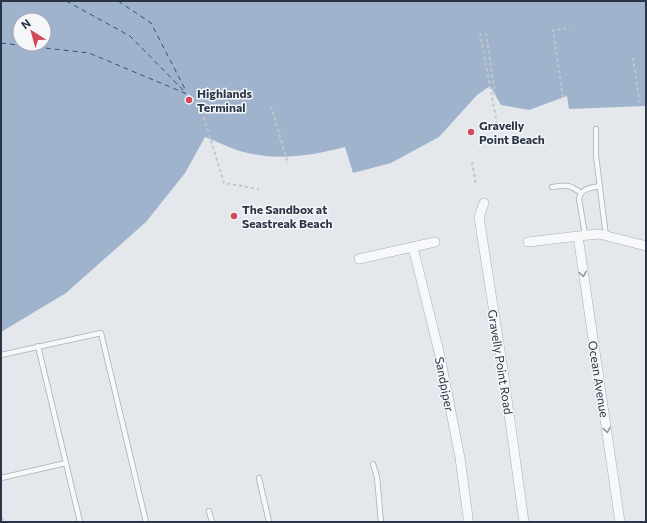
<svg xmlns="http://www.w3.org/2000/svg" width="647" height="523" font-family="Commissioner,sans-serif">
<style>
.water{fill:#9fb4cc;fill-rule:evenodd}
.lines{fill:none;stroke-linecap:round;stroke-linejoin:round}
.ferry{stroke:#34527a;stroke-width:1;stroke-dasharray:5 4;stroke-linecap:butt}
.service-casing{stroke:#a9aeb7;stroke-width:6}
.minor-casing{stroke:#a9aeb7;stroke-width:10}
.path{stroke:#c2c5cb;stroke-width:2;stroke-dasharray:3 3;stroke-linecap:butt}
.service{stroke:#f7f8fa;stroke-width:4.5}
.minor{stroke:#f7f8fa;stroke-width:9}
.oneway{stroke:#9196a0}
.poi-dot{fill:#d1495b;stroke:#f4f6f9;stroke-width:1.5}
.labels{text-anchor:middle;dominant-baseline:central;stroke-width:3;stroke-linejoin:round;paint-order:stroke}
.poi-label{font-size:12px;font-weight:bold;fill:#2b3445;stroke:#f4f6f9;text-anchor:start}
.street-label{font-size:12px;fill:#2b3445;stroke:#f4f6f9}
</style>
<rect width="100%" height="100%" fill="#e4e7ec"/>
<!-- water -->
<path class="water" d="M1,1h645v105l-77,3 -2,-13 -38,14 -28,-5 -11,-19 -13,9 -38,42 -48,26 -38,10 -8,-26c-32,8 -64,14 -97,6 -15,-3 -29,-11 -43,-16l-20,36 -39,49 -80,71 -65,39zM20,20h24v24h-24z"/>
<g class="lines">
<!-- ferry -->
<path class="ferry" d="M66,1l64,35 56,57
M118,1l33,22 35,68
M1,43l88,10 98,41"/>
<!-- service casing -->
<g class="service-casing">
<path id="service" d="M596,129v27l10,80
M552,187c14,-2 17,-3 29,6
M585,235l-6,-36c2,-11 12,-11 21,-13
M38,346l42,176
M1,355l100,-22 45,189
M373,464l4,13 4,45
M1,478l65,-15
M259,478l10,44
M209,511l3,11
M1,521v1"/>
</g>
<!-- minor casing -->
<g class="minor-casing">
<path id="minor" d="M484,203l-5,14 24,153 21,152
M578,236l42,286
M528,242l50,-6 21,-2 47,12
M413,247l27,109 20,102 8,59v5
M359,259l76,-17"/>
</g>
<!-- path -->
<path class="path" d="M480,33l17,91
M486,33l9,62
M633,58l7,47
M187,94l13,11 24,78 35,6
M563,97l-10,-67 17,-2
M271,106l17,58
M472,162l4,24"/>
<!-- service -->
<use href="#service" class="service"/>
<!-- minor -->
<use href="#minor" class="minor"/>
</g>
<!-- one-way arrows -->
<defs><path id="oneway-chevron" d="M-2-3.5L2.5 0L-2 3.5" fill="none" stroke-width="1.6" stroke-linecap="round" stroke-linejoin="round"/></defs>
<g class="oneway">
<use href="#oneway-chevron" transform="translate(583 274) rotate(81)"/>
<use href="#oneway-chevron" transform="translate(607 430) rotate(81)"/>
</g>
<!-- markers -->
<g class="poi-dot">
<circle cx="189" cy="100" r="4"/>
<circle cx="471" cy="132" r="4"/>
<circle cx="234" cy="216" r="4"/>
</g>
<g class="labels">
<!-- poi labels -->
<g class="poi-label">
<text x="197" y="93">Highlands<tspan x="197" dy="14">Terminal</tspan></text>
<text x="479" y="125">Gravelly<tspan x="479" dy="14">Point Beach</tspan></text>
<text x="242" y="209">The Sandbox at<tspan x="242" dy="14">Seastreak Beach</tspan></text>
</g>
<!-- street labels -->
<g class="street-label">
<text transform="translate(501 362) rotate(81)">Gravelly Point Road</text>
<text transform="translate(599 379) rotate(81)">Ocean Avenue</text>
<text transform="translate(445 384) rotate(79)">Sandpiper</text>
</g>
</g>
<!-- border -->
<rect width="647" height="523" fill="none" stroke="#2b3445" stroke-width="4"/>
<!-- north arrow -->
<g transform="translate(32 32) rotate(323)"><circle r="19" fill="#f4f6f9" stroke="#a4a8b1"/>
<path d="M0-3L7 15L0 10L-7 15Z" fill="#d1495b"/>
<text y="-6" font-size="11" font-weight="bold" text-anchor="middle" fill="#2b3445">N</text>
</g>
</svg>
